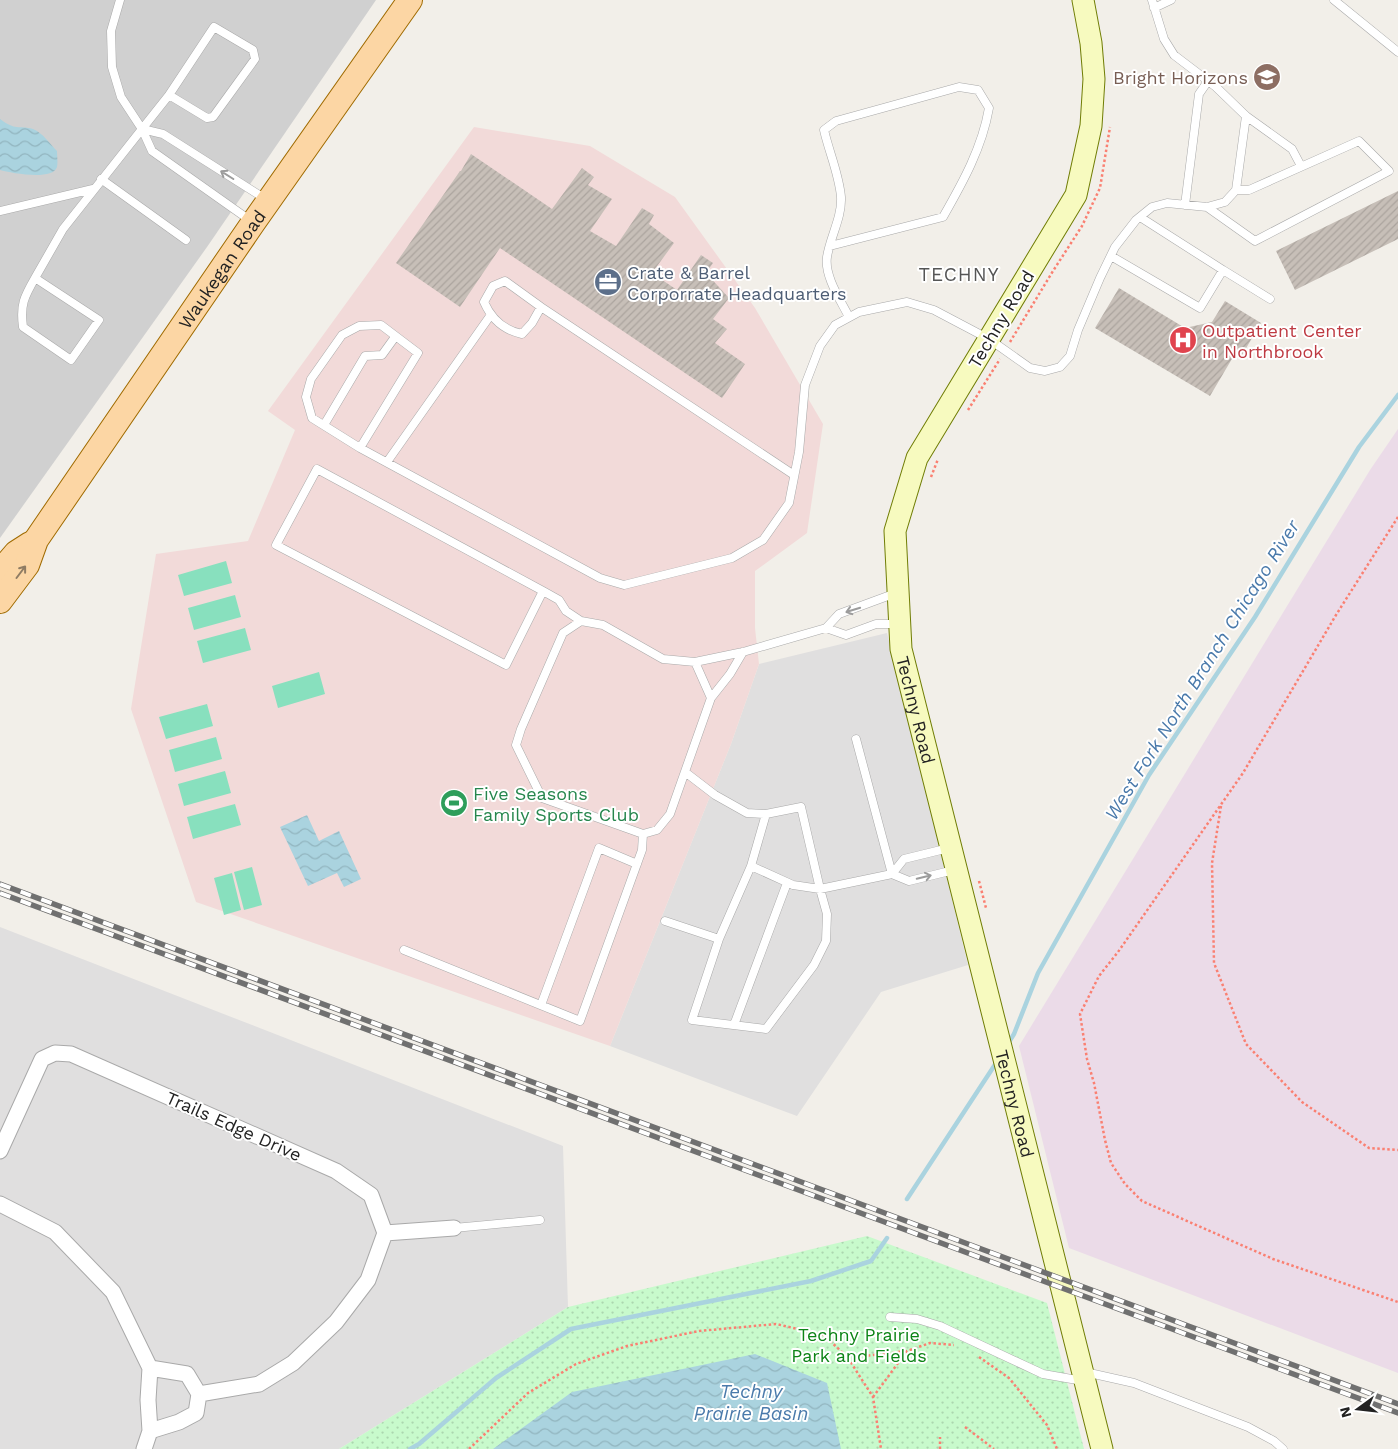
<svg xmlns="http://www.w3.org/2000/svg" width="1398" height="1449" font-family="'Work Sans',sans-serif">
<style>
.residential{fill:#e0dfdf}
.commercial{fill:#f2dad9}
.industrial{fill:#ebdbe8}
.religious{fill:#d0d0d0}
.park{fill:url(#park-dots)}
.pitch{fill:#88e0be}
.water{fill:url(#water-waves)}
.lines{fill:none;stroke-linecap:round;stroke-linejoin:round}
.stream{stroke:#aad3df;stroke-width:4.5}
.building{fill:url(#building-hatch)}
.service-casing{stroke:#a9a9a9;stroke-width:9}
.minor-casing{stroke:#a9a9a9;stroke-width:17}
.secondary-casing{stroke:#707d05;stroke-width:23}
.primary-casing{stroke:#a06b00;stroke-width:26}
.path{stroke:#fa8072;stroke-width:2.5;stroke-dasharray:2.5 2.5;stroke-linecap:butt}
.service{stroke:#fff;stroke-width:8}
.minor{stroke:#fff;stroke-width:15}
.secondary{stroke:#f7fabf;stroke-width:21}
.primary{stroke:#fcd6a4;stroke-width:24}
.rail-casing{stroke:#707070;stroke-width:5.5}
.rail{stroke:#fff;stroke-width:4;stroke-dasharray:11;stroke-linecap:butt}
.oneway{stroke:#9c9c9c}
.oneway2{stroke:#8f7c63}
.labels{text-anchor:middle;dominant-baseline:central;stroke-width:4;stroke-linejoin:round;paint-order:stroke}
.education-label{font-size:18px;fill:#785e54;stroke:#fff;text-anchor:end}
.street-label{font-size:18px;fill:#222;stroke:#fff}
.service-label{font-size:18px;fill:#4e5e75;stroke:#fff;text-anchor:start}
.health-label{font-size:18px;fill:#be3a42;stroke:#fff;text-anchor:start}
.leisure-label{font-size:18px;fill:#27864d;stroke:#fff;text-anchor:start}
.park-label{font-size:18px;fill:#0c8416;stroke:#fff}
.neighbourhood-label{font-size:19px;letter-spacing:1px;fill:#555;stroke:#fff}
.water-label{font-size:19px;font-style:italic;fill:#4a7aab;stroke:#fff}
</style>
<defs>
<pattern id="park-dots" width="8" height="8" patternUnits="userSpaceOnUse" patternTransform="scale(1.25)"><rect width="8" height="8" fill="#c8facc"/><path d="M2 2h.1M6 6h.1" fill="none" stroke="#acd6af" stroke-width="1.8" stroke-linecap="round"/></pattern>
<pattern id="water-waves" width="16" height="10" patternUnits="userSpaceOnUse" patternTransform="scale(1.25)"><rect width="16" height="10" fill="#aad3df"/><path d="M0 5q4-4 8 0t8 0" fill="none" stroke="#92b5bf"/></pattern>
<pattern id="building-hatch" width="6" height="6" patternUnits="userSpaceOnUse" patternTransform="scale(1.25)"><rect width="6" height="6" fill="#c7bfb8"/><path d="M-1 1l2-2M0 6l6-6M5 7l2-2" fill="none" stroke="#aba49e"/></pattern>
</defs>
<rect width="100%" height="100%" fill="#f2efe9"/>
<!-- residential -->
<path class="residential" d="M887,633l81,332 -87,27 -84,124 -187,-70 121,-302 28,-80z
M0,927l563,219 5,161 -229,142h-339z"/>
<!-- commercial -->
<path class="commercial" d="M474,127l116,19 85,51 80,111 68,116 -16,109 -52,38v57l4,36 -28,80 -121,302 -414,-144 -65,-193 25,-155 92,-13 47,-111 -27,-19z"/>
<!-- industrial -->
<path class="industrial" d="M1398,429v944l-329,-125 -50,-202 351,-576z"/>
<!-- religious -->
<path class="religious" d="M0,0h376l-169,247 -207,291z"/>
<!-- park -->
<path class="park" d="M867,1236l180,67 37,146h-745l229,-142z"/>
<!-- pitch -->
<path class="pitch" d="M226,561l6,22 -48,13 -6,-21z
M235,595l6,22 -47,13 -6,-22z
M245,628l6,22 -48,13 -6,-22z
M319,672l6,22 -47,14 -6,-22z
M207,704l6,22 -47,13 -7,-22z
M216,737l6,22 -47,13 -6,-22z
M225,771l6,22 -47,13 -6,-22z
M235,804l6,21 -48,14 -6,-22z
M252,867l10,38 -18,5 -10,-38z
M232,873l9,37 -17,5 -10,-37z"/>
<!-- water -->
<path class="water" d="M0,119c16,12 18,6 33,10 10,4 17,15 24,22 0,4 1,12 0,16 -4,14 -46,6 -57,3z
M307,815l12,26 20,-10 22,48 -17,8 -7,-14 -29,13 -28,-59z
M755,1354l72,29 14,66h-348l79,-57z"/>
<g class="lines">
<!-- stream -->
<path class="stream" d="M1007,1045l7,-11 24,-61 111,-198 106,-158 104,-170 39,-52
M907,1199l91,-139
M410,1449l9,-5 77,-66 75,-49 240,-48 60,-20 16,-23"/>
</g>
<!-- building -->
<path class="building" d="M471,154l81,55 30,-41 12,9 -6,8 24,14 -22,32 26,15 26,-38 12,7 -5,9 25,19 -22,30 25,17 24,-35 12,8 -7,10 23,25 -16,21 14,10 -12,14 30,21 -23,34 -222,-150 -40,59 -64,-44 64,-92h1z
M1398,191v48l-103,51 -19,-39z
M1119,288l66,40 27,-6 13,-21 36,22 -19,32 -6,-3 -26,44 -115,-68z"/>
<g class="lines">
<!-- service casing -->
<g class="service-casing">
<path id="service" d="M1152,0l12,39 10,16 42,32 30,29 46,33 9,17
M1334,0l64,52
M1154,8l17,-8
M142,129l27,-34 45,-68 39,23 2,9 -42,58 -6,1 -38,-23
M101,179l85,61
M1185,205l14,-111 9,-13
M1207,207l48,34 134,-70 -30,-30 -110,49h-13
M0,211l93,-22
M1140,217l83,53
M251,221l-99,-70 -10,-22 21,5 104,66
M830,246l113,-29c20,-35 39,-69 46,-109l-11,-18 -19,-3 -123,34 -12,9c5,22 15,44 17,67 1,21 -11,40 -14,60 -3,19 14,44 22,60
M1111,256l89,52 23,-38 47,29
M35,278l28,-49 79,-100 -21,-32 -9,-30 -1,-36 9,-31
M35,278l64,42 -28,40 -48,-33c-3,-22 1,-30 12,-49z
M505,281l36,26 -9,16 -10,11c-19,-4 -31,-16 -38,-32l9,-16z
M541,307l253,168
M324,425l41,-69 17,-1 13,-18
M360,448l58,-95 -37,-28 -22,1 -17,9 -31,44 -5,18 6,21 48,30 240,130 24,7 108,-27 31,-18 26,-37 10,-51 6,-67 15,-39 15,-21 24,-13 48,-10 27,8 55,29 41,29 15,3 15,-4 10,-11 8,-26 22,-52 15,-31 21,-27 16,-13 15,-4 40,4 18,-5 11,-12 10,-74
M387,462l103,-146
M543,591l-37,74 -230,-120 41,-76 226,122 16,9 7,11 15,10
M896,593l-57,21 -13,14 20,7 30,-11h23
M695,662l16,36 19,-24 13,-22
M711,698l-41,116 -13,16 -14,4 -101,-36 -26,-53 5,-16 42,-96 18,-12 22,4 60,34 32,3 48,-10 83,-24
M856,739l36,135
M685,772l30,23 32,18 19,1
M751,866l42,19 27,4 72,-15 12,-15 45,-11
M892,874l17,7 45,-11
M665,921l54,18 -27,81 74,9 48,-64 12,-24 1,-27 -7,-25 -19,-82 -35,7 -15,52 -32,73
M404,950l176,71 62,-171 1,-16
M541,1005l58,-157 38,16
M734,1025l53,-142
M454,1228l86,-8
M890,1317l27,2 23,7 103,48 40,7
M1085,1372l49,11 114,44 26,14 9,8"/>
</g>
<!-- minor casing -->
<g class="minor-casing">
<path id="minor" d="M0,1151l42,-92 13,-6 16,1 265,117 35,24 14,38 -17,47 -32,42 -43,41 -34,21 -60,10 -12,-20 -37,-6
M0,1204l55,28 58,60 37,76 -2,32 2,31 -6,18
M385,1233l69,-5
M150,1431l29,-9 17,-9 3,-19"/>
</g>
<!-- secondary casing -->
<g class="secondary-casing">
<g id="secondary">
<path id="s1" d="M1083,0l8,43 3,36 -3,47 -15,69 -159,263 -22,73 6,118 201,800"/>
</g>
</g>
<!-- primary casing -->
<g class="primary-casing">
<g id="primary">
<path d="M0,572l16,-19 14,-9"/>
<path id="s2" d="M0,601l27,-36 9,-25 217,-317 157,-223"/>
</g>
</g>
<!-- path -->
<path class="path" d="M1010,342l43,-71 29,-45 18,-38 10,-61
M968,410l32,-51
M931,477l7,-18
M1398,517l-62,98 -93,158 -125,179 -19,24 -19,38 7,45 7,24 11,57 6,23 14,21 17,17 131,58 125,43
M1221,806l-9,57 2,100 32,81 56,58 67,46 29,2
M979,881l7,27
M979,1357l30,21 38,47 10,24
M848,1358l59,-7
M873,1397l34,-46 23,-8 24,2
M965,1427l29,22
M469,1449l59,-56 48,-29 51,-18 72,-15 77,-7 48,11 24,23 25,39 8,52
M940,1449v-12"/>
<!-- service -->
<use href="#service" class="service"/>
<!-- minor -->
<use href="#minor" class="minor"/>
<!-- secondary -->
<use href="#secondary" class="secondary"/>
<!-- primary -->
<use href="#primary" class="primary"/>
<!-- rail casing -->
<g class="rail-casing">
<path id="rail" d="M0,884l1398,520
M0,893l1398,520"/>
</g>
<!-- rail -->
<use href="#rail" class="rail"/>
</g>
<!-- one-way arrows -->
<defs><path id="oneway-shaft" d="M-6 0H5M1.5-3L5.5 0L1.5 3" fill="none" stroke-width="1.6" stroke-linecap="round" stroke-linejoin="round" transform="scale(1.25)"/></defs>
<g class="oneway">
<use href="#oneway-shaft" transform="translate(227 175) rotate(-148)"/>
<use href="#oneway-shaft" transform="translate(853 610) rotate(163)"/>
<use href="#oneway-shaft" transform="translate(924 877) rotate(-14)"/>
</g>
<use class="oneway2" href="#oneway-shaft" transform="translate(21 572) rotate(-53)"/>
<!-- icons -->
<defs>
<g id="school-disc" transform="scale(1.4375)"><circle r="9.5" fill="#8d6e63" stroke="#fff"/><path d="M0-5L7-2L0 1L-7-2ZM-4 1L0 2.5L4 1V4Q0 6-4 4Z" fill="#fff"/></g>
<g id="office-disc" transform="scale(1.4375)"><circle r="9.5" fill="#5c6f8a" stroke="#fff"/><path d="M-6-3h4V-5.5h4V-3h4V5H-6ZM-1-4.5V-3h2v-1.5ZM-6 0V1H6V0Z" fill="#fff"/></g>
<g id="hospital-disc" transform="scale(1.4375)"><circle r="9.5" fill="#e0444e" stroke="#fff"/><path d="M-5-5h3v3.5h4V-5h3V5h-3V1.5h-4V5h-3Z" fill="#fff"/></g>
<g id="stadium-disc" transform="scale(1.4375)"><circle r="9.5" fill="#2e9e5b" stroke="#fff"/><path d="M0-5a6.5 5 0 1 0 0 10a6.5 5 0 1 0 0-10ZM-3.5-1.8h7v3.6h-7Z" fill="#fff"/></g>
</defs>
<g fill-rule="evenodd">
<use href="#school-disc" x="1267" y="77"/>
<use href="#office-disc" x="608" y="282"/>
<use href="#hospital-disc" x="1183" y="340"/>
<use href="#stadium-disc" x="454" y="803"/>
</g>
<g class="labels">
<!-- education labels -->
<g class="education-label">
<text x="1248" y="77">Bright Horizons</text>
</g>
<!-- street labels -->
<g class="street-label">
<text stroke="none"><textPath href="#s2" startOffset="400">Waukegan Road</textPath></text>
<text transform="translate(1001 319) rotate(-59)">Techny Road</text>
<text stroke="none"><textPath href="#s1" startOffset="762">Techny Road</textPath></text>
<text stroke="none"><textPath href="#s1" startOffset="1168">Techny Road</textPath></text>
<text transform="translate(234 1126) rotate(24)">Trails Edge Drive</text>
</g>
<!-- service labels -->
<g class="service-label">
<text x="627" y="272">Crate &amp; Barrel<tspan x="627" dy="21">Corporrate Headquarters</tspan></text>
</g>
<!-- health labels -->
<g class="health-label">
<text x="1202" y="330">Outpatient Center<tspan x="1202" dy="21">in Northbrook</tspan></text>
</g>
<!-- leisure labels -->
<g class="leisure-label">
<text x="473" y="793">Five Seasons<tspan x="473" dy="21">Family Sports Club</tspan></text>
</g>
<!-- park labels -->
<g class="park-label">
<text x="859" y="1334">Techny Prairie<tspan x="859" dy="21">Park and Fields</tspan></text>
</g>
<!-- neighbourhood labels -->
<g class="neighbourhood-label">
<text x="959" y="274">TECHNY</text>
</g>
<!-- water labels -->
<g class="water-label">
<text transform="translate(1202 670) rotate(-58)">West Fork North Branch Chicago River</text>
<text x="751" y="1391">Techny<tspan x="751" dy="22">Prairie Basin</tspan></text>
</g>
</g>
<!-- north arrow -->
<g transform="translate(1358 1409) rotate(255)" stroke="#ffffff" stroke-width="4" paint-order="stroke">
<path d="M0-4L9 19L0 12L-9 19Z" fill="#222222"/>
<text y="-8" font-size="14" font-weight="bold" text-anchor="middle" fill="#222222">N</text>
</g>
</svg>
